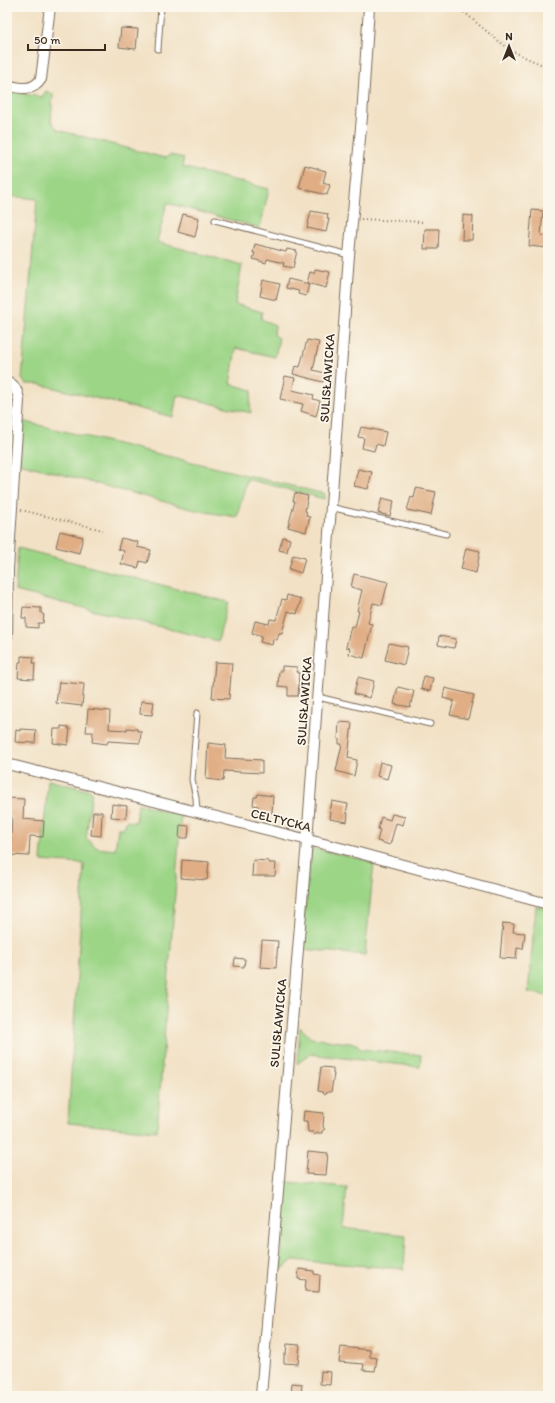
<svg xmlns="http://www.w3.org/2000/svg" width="555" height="1403" font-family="Itim,sans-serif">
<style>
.green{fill:#9dd587;stroke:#6c8052}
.building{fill:#e0ad84}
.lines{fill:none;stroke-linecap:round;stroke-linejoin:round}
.lane-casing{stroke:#7b6a58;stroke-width:7}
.street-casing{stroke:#7b6a58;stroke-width:12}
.path{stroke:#7b6a58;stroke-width:2;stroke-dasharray:1 3;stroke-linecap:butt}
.lane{stroke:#fff;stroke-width:5}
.street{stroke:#fff;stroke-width:10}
.labels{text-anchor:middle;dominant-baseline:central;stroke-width:3.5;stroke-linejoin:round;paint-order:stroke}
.street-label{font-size:13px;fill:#3b2a1e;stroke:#fbf7ec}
</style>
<rect width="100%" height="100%" fill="#fbf7ec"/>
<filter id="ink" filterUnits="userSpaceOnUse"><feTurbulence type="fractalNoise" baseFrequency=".025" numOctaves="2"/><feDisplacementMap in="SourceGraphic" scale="8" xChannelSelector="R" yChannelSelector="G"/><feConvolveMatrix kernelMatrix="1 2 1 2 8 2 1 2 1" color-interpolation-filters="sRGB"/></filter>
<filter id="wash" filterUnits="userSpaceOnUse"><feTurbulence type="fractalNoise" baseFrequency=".012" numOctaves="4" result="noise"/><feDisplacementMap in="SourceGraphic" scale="16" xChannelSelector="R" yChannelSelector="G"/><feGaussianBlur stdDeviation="0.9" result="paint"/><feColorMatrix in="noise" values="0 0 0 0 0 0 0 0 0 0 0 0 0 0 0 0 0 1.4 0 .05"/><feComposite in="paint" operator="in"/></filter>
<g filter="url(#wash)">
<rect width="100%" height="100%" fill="#f2e1c5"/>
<!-- green -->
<path class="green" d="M7,91l35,6 4,-6 7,3 -2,27 7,9 107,28 5,-3 14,3 -2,9 87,22 -9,39 -93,-25 -10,39 85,23 -7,39 27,8 -1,7 14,6 -1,10 5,3 -4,19 -39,-9 -6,36 22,6 -2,13 1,10 -74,-18 -4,22 -135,-33h-12l-4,-5 15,-180 -30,-3z
M22,421l303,73v5l-78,-20 -10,38 -38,-6 -180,-48z
M18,548l210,54 -10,39 -203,-50z
M48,780l44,11 -6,47 11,10 18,2 3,-22h4l3,-2 1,-5 10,1 2,-19 21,7 22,4 -24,317 -89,-8 16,-259 -43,-3z
M312,848l62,14 -9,93 -64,-6 9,-95z
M536,906l12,3v87l-20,-4z
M300,1027l11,11 46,6 3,5 61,6 -1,12 -110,-13 -13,10z
M287,1182l60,5 -4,41 63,7 -2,34 -111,-9 -13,11z"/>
<g id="blocks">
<!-- building -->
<path class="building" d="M121,28l17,1 -2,20 -17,-2z
M305,165l21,6 -3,12 7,2 -3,10 -28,-7z
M532,210l11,1 -2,24 7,1v12l-19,-2z
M311,211l17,3 -1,5h2l-3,13 -19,-4z
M183,214l16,4 -4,19 -17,-5z
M463,215l10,1 -1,24h-10z
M425,229h14l-1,20h-14z
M255,244l31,8 1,-3 10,2 -4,17 -10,-2 1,-3 -17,-4 -1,4 -13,-4 2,-6h-2z
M315,269l15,3 -4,16 -19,-5 3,-11 4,1z
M288,279l21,5 -3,12 -8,-2 1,-3 -13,-3z
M263,280l17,4 -4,16 -16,-4z
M307,340l12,2 -6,28 12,3 -2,9 -30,-8 2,-8 5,1z
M285,376l10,2 -3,12 22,5 -1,4 7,2 -4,15 -15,-5 2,-7 -23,-5z
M361,427l25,5 -3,14 -7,-2 -2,7 -12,-3 2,-10 -6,-1z
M358,469l14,3 -4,17 -14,-3z
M416,488l20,4 -5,23 -24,-5 4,-13 3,1z
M295,493l13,3 -3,15 2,1 -1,4 4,1 -4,15 -18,-5 7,-26h-2z
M382,498l12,3 -4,15 -12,-3z
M60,531l23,6 -4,16 -23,-6z
M283,537l7,2 -3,13 -8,-2z
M121,538l17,4 -1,5 14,3 -4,13 -7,-2 -2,7 -17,-4 3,-13 -6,-2z
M466,548l14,3 -4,22 -15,-4z
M293,555l12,3 -4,15 -12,-4z
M354,574l34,8 -6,23 -9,-2 -5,20 4,1 -8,34 -15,-4 1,-6 -4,-1 5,-21 4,1 4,-16h-2l5,-21 -11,-3z
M287,595l14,4 -4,15 -9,-3 -6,22h-3l-2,7 -4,-1 -1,6 -12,-3 2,-6 -10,-3 3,-12 14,3 1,-5 6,1 6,-21 4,1z
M23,607l18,1v5l3,2 -1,8h-5v5l-12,-1v-9h-4z
M439,636l17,3 -2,9 -16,-3z
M389,643l19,4 -4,18 -19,-5z
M21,656l13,1 -1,6h2l-1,16 -16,-1 1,-16h2z
M215,662l17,1 -3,36 -17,-1z
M282,666l15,1v5h2l-1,24h-10v-9l-10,-1 1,-15h3z
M424,676l9,2 -3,13 -9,-2z
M358,677l16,4 -4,17 -16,-4z
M59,682l25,2 -2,22 -26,-3z
M398,687l16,4 -4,16 -16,-3z
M445,688l29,7 -6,24 -18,-4 4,-14 -11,-3z
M141,701l13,1 -2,13 -12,-1z
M88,709l22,2 -1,18 18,1v-2l10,1v2h4l-1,12 -32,-2 -1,3 -15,-2 1,-10h-7z
M339,722l13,1 -4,35 9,2 -3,16 -18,-5 6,-27h-3v-5h-1z
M61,726l8,1 -1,2h2l-2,16 -15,-2 1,-14h7z
M20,729l16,1 -1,13 -20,-1 1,-12 4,1z
M208,743l18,2 -1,13 37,2v13l-38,-2 -1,10 -17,-2z
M380,762l11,3 -4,14 -10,-3z
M258,794l15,2 -1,17 -15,-1 1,-6 -5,-1 1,-8h3z
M8,798l16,1 -1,20 21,2 -1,16 -13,-1 -1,20 -19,-1 2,-38h-4z
M332,801l16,3 -2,9h2l-1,9 -17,-3 1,-7h-1z
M112,804l15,2 -1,12 -15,-1z
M93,812h9l-1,24 -10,-1z
M392,814l13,3 -2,8 -7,-2 -6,22 -13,-4 3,-11 -2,-1 3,-12 9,3z
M180,825l9,1 -1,12h-9z
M182,860l27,2 -2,18 -26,-2z
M253,860l16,1v2h7l-1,13h-23z
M503,923l11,1 -1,8 12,1 -2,16 -6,-1 -1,11 -16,-1z
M262,940l16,1 -2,27 -16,-1z
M235,958l10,1 -1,8 -10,-1z
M321,1067l12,1v6h1l-3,18h-4l-2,2 -2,-2 -5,-1z
M304,1111l20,2 -1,14 2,2 -3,2v2h-5l-2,2 -2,-3h-5l-1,-11h-4z
M308,1151l20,2 -2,22 -20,-1z
M299,1269l15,2v3l6,1 -1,17 -14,-1 1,-11 -8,-1z
M287,1344l13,1 -2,19 -14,-1v-9h2z
M341,1347l29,3v7l7,1 -2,13 -12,-1 1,-6 -25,-2z
M321,1371l10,1 -1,13 -10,-1z
M292,1383l10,1 -1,12h-10z"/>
</g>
</g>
<g filter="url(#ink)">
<use href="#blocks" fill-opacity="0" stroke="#7b6a58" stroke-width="1"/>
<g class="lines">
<!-- lane casing -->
<g class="lane-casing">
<path id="lane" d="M158,49l3,-42
M215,220l134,35
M330,507l116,27
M318,697l112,27
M197,812l-1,-14 -4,-18 5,-67"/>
</g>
<!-- street casing -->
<g class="street-casing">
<path id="street" d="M7,85c12,3 26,7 34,-6l9,-72
M7,381c8,4 11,11 12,19l-11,169 -1,68
M7,764l337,85 204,55
M261,1396l46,-555 42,-586 13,-138 7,-110"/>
</g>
<!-- path -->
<path class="path" d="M458,7c17,14 34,30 53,43 12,7 25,12 37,17
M361,219l63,3
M21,510l82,20"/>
<!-- lane -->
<use href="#lane" class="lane"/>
<!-- street -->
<use href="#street" class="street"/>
</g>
</g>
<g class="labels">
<!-- street labels -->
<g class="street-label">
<text transform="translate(327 378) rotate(-86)">SULISŁAWICKA</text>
<text transform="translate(304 701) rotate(-86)">SULISŁAWICKA</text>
<text transform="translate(281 820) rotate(14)">CELTYCKA</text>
<text transform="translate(278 1023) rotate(-85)">SULISŁAWICKA</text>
</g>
</g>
<!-- margin -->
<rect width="555" height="1403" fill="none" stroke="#fbf7ec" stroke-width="24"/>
<!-- north arrow -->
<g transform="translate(509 46)" stroke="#fbf7ec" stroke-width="3" paint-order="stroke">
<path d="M0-3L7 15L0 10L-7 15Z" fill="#3b2a1e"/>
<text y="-6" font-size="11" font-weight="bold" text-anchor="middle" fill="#3b2a1e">N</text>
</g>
<!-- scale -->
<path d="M28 44v6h77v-6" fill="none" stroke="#3b2a1e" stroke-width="2"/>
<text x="34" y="44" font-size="12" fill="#3b2a1e" stroke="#fbf7ec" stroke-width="3" paint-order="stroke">50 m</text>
</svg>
